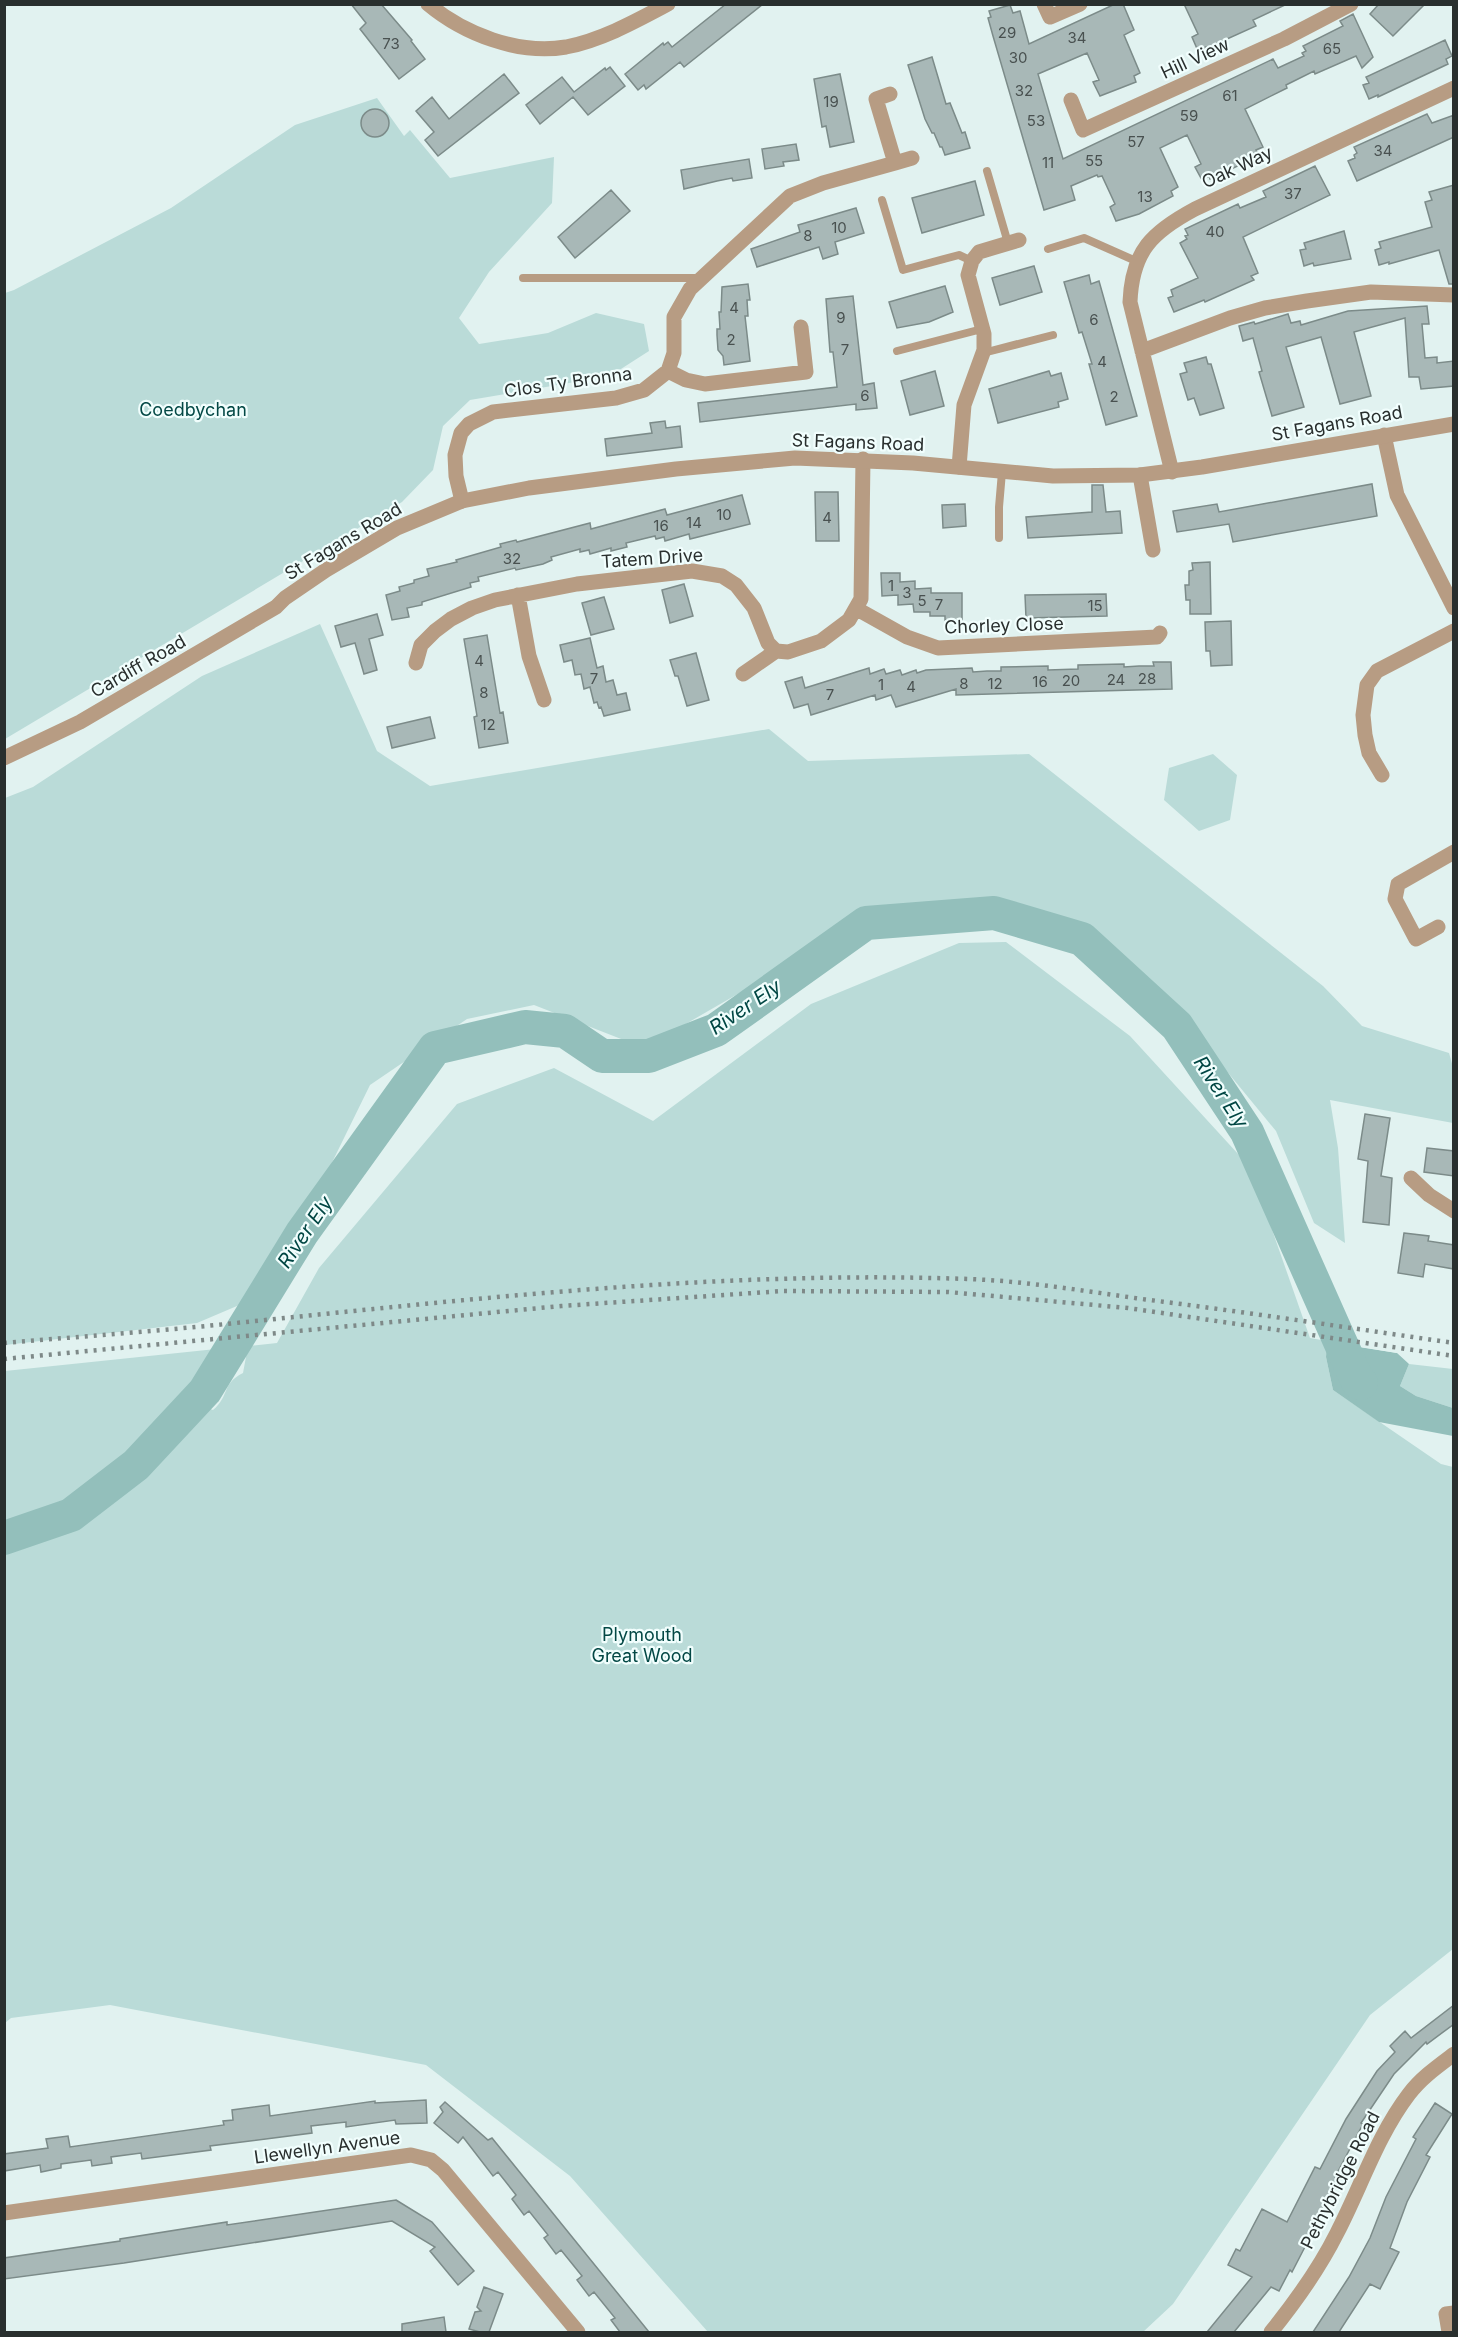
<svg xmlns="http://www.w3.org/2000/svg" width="1458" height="2337" font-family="Inter,sans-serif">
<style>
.green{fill:#badbd8}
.water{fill:#93bfbb}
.pier{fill:#e1f2f0}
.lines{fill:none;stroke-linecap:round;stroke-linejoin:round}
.river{stroke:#93bfbb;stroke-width:34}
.building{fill:#a8b8b7;stroke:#7c8b89;stroke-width:1.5}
.service{stroke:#b79c83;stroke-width:8}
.minor{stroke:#b79c83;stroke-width:15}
.tertiary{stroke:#b79c83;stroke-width:15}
.rail{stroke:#7e8988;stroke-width:4.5;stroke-dasharray:3 6;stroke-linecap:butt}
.labels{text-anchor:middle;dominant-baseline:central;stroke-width:4.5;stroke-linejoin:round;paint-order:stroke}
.number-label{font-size:15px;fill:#495150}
.street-label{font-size:18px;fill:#292f2e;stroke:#f1fefd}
.park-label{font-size:18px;fill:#034845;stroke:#f1fefd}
.water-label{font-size:20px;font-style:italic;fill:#004643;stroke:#f1fefd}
</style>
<rect width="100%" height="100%" fill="#e1f2f0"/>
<!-- green -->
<path class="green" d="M377,98l27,38 6,-6 40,48 104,-21 -2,46 -63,69 -30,46 20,26 69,-11 48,-20 48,11 5,27 -39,25 -140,24 -27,26 -10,44 -31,32 -397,237v-446l9,-3 157,-82 124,-83z
M320,624l57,127 53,35 339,-57 39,32 221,-7 294,232 39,40 87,27 4,14v56l-123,-23 8,48 7,95 -31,-20 -38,-92 -51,-62 -60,-63 -62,-45 -55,-49 -54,-14 -61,16 -44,-2 -56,27 -156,90 -43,15 -100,-39 -67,14 -97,66 -52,106 -7,21 -67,91 -47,20 -192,22v-547l28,-11 169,-111z
M1213,754l24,21 -7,45 -31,11 -35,-31 5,-32z
M1006,942l124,94 120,131 60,171 17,3 -1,16 7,33 108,74 12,3v482l-83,66 -197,289 -30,28h-435l-138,-156 -144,-111 -316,-60 -99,13 -6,5v-652l211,-22 -7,45 -7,12 11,4c17,-14 8,-26 30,-37l5,-27 29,-3 42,-75 138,-164 97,-36 99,53 158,-117 148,-61z
M1409,1364l44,5v39l-37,-12 -16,-10z"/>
<!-- water -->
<path class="water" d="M1327,1342l70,11 12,11 -9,22 16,10 37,12v28l-74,-14 -46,-32 -7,-33z"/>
<!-- pier -->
<path class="pier" d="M1325,1339l70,10 2,4 -73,-12z"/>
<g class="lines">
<!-- river -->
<path class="river" d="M4,1538l67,-23 65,-50 69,-74 97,-158 133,-185 90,-21 40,4 37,25h47l67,-26 150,-107 128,-10 88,26 95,87 70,106 111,250 3,1"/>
</g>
<!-- building -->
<path class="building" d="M351,4h30l31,36 -1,1 14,18 -26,20 -39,-50 6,-6z
M726,4h37l-79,63 -4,-5 -34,27 -2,-4 -6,5 -13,-16 38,-31 1,2 4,-3 4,5z
M1115,4h8l11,26 -10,5 16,38 -6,3 2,6 -36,14 -7,-14 6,-2 -12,-27 -49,21 25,85 210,-100 5,9 26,-12 -2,-3 4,-2 -3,-5 40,-20 -3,-5 13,-7 20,43 -11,11 -6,-12 -41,18 -1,-3 -28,14 1,3 -42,21 18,38 -7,3 3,6 -49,23 -1,-3 -7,4 -7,-13 6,-3 -14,-29 -27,13 18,39 -7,4 2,5 -34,18 -23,7 -6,-14 5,-3 -13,-28 -4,1 -1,-2 -26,11 4,14 -31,10 -51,-174 -5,-18 3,-1 -2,-6 21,-6 3,8 7,-2 9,33z
M1184,4h103l-34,16 3,6 -49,22 -1,-1 -8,4 -6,-14 6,-3z
M1379,4h46l-32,32 -23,-22z
M1445,40l7,16 -6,3 2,5 -70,33v-2l-9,4 -6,-14 6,-2 -3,-6z
M932,57l14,47 4,-1 12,30 3,-1 5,16 -25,7 -3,-8h-2l-6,-14h-2l-7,-14 -17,-54z
M610,67l15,19 -37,29 -15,-18 -33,27 -14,-19 36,-28 12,15 31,-24 1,2z
M504,74l15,19 -81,63 -13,-16 9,-8 -18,-21 16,-14 17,22z
M840,74l14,68 -24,5 -4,-21 -4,1 -8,-48z
M361 123a14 14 0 1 1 28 0a14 14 0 1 1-28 0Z
M1427,114l5,9 22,-8v22l-97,44 -9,-20 7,-3 -1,-3 3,-2 -3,-6z
M796,144l3,16 -16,2 1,4 -19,3 -3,-20z
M749,159l3,19 -19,3 -1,-3 -15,3 -33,8 -3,-19z
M1315,166l15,29 -87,42 15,36 -7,3 3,4 -49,22 -1,-2 -30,12 -6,-14 5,-2 -2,-6 27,-12 -18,-35 7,-4 -2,-3 3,-1 -3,-6 53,-25 2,4 26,-11 -3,-6z
M975,181l9,34 -62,18 -10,-35z
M1454,185v99h-5l-10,-34 -50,14v-2l-10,3 -4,-15 6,-2 -2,-6 53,-15 -7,-25 7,-2 -3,-8z
M611,190l19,21 -55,47 -17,-21z
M856,208l8,25 -29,9 3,12 -15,5 -4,-12 -62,20 -6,-18 49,-17 -2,-7z
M1344,231l7,28 -37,7 -1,-3 -9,3 -4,-16 6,-1 -2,-6z
M1034,266l8,26 -42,13 -8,-27z
M1089,275l2,9 8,-3 38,135 -31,9 -17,-61h3l-10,-32 -3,1 -15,-51z
M748,284l2,16h-3l1,16h-3l5,45 -26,4 -1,-9 -5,-6 -1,-15v-6h3l-1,-17h2l1,-25z
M945,286l8,26 -24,10 -32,6 -8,-26z
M853,296l10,89 11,-2 3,25 -21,2v-6l-156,18 -2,-19 139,-16 -4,-35h-3l-4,-53z
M1427,306l2,18h-7l3,34 12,-1v6l17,-2v25l-33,3 -2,-12h-10l-4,-59 -51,14 17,64 -31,8 -19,-67 -35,10 18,60 -32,9 -13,-44 3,-1 -9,-33 -10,3 -4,-15 15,-4 1,2 33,-10 3,9 9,-2 1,4 47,-14z
M1206,357l2,7h3l13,44 -24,7 -6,-17 -6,2 -8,-26 7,-2 -3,-9z
M935,371l9,35 -34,9 -9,-34z
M1049,371l2,5 10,-3 7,26 -10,3 1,5 -61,16 -9,-34z
M665,421l1,7 14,-2 2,21 -75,9 -2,-17 47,-6 -2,-10z
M1372,484l5,32 -144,26 -4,-18 -52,8 -4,-21 44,-7 2,8z
M1092,485h11l3,27 14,-1 2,22 -94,5 -2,-21 66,-5z
M815,492h23l1,49h-23z
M742,495l8,29 -60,15 -1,-5 -24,7 -1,-4 -8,2 -1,-3 -29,7 1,4 -16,4v-3l-21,6 -1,-4 -9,2v-3l-29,8 1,3 -9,4 -27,6 -1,-2 -37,9 1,4 -9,2 1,4 -49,15v3l-15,3 2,9 -17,3 -6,-25 14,-4 -1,-4 15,-4v-3l15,-4 -2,-7 30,-7 -1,-2 45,-13 -1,-3 16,-4 1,2 73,-19 1,6 74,-20 2,6z
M965,504l1,22 -23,2 -1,-23z
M1210,562l1,52h-21v-14h-4l-1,-15h4v-14l4,-1 -1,-7z
M881,573h19v9l15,-1v8l16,-1v5h31v27h-17v-4h-15v-4h-16l-1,-8 -15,1v-10l-16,1z
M684,584l9,32 -23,7 -8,-33z
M1106,594l1,22 -81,2 -1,-23z
M604,597l10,32 -23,6 -9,-32z
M377,614l6,21 -14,4 8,31 -13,4 -9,-31 -14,4 -6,-21z
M1231,621l1,44 -21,1 -1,-15h-4l-1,-29z
M487,635l13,78 3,-1 5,31 -29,5 -5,-31 3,-1 -13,-77z
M590,638l7,30 6,-2 3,16 7,-2 4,15 9,-2 4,17 -26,6 -3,-9 -2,1 -2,-6 -3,1 -4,-16 -6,2 -3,-15 -6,1 -3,-15 -8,2 -4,-17z
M696,653l13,47 -22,6 -9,-30h-3l-5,-16z
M1153,662h18l1,27 -216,6v-6l-60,18 -5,-12 -15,5 -1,-5 -64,20 -3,-11 -14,4 -9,-26 17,-5 3,11 64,-20 1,6 14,-5 2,5 14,-4 2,5 14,-5 1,3 9,-3 46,-2 1,4 14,-1h14v-4l47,-1v4l30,-1v-4l46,-1v3l15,-1h15z
M430,717l5,21 -43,10 -5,-21z
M1365,1114l25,4 -9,58 11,2 -3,47 -26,-3 5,-61 -10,-2z
M1427,1148l27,3v25l-30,-4z
M1404,1233l25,3 -1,5 26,4v24l-29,-5 -2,13 -25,-4z
M1454,2005v19l-27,20 -1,-2 -32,32 -33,49 2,1 -28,53 5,2 -48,93 -2,-2 -11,21 -8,-4 -37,45h-27l45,-55 -24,-12 8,-16 4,2 22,-42 25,13 28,-55 5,2 26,-50 31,-48 18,-19 -5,-6 15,-15 6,7z
M426,2100l1,23 -31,1 -1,-4 -49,7v-5l-35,4 1,7 -102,13 1,4 -69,9 -1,-6 -30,4 1,6 -20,3 -1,-6 -30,4v4l-20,4 -1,-7 -36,6v-17l44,-6 -2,-9 22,-3 2,11 154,-22 -1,-4 10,-1 -1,-10 37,-5 1,11 105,-15v2z
M445,2102l43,38 4,-2 157,194h-29l-9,-12 4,-2 -21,-26 -5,4 -12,-16 5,-4 -21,-26 -5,4 -12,-16 4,-3 -19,-24 -5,4 -12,-16 4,-4 -18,-23 -5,4 -30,-39 -5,6 -24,-20 9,-11 -3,-5z
M1435,2103l17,11 -26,41 4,2 -23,45 -17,46 9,4 -19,37 -10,-5 -31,48h-26l36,-55 21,-39 16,-41 30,-58 -3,-2z
M396,2200l36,22 42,49 -16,14 -28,-34 5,-4 -43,-26 -268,42 -120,16v-21l116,-17v-2l107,-17v3z
M484,2287l19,7 -14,38h-9l-11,-3 6,-17 6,-1 -4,-4z
M444,2317l2,15h-44v-8z"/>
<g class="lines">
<!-- service -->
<path class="service" d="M987,171l21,72
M882,200l21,70 56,-15 13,6
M1048,249l36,-11 52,23
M523,278h179
M897,351l85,-22
M983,353l70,-18
M999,538v-31l3,-35"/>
<!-- minor -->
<path class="minor" d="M428,4c36,30 90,51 138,43 36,-7 70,-26 102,-43
M1044,4l6,13 30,-13
M1071,100l12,30 201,-91 67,-35
M895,163l17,-5
M1142,351l88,-33 35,-10 42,-7 64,-9 83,3
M668,371l18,9 19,4 101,-12 -5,-45
M1384,435l13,60 57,113
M959,467l5,-62 20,-55v-16l-16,-59 4,-14 7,-9 40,-12
M1172,472l-42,-170c2,-51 22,-70 65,-93l259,-121
M1140,475l13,75
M462,501l-6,-25 -1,-21 6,-22 8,-9 24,-12 123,-14 28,-8 24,-19 6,-18v-36l16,-28 100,-93 33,-13 72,-20 -19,-64 14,-5
M518,595l11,61 15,44
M857,609l50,28 31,11 219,-11 3,-4
M416,663l5,-18 14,-14 16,-12 21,-11 23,-8 82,-16 115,-13 30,5 14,9 18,23 14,35 8,8 12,1 33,-11 28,-21 12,-21 2,-140
M743,674l33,-23
M1382,775l-13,-22 -4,-18 -2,-20 4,-30 10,-14 77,-40
M1438,927l-22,12 -21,-40 3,-15 56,-32
M1411,1178l18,17 25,16
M4,2213l407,-58 20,5 12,10 135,162
M1271,2332c25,-31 48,-63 66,-99 24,-46 40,-97 72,-139 12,-16 29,-28 45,-40
M1449,2332l-3,-18 8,-1"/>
<!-- tertiary -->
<path class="tertiary" d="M4,758l76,-36 196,-115 9,-9 41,-28 71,-42 65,-27 67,-13 147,-19 119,-11 118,5 140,13 87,-1 62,-8 252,-43"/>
<!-- rail -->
<path class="rail" d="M4,1343c71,-6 142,-11 212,-18 249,-25 500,-55 752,-46 58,2 116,12 174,20 104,13 208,29 312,44
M4,1359l557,-53 222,-15 165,1 180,16 326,48"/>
</g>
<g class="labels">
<!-- number labels -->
<g class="number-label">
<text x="1007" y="32">29</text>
<text x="1077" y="37">34</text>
<text x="391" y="43">73</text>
<text x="1332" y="48">65</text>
<text x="1018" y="57">30</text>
<text x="1024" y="90">32</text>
<text x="1230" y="95">61</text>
<text x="831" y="101">19</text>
<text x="1189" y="115">59</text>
<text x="1036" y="120">53</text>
<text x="1136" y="141">57</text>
<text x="1383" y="150">34</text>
<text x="1094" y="160">55</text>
<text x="1048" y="162">11</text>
<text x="1293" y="193">37</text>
<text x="1145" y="196">13</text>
<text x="839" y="227">10</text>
<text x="1215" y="231">40</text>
<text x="808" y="235">8</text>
<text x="734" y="307">4</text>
<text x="841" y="317">9</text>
<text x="1094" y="319">6</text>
<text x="731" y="339">2</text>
<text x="845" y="349">7</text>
<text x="1102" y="361">4</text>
<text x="865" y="395">6</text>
<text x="1114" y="396">2</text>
<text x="724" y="514">10</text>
<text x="827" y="517">4</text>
<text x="694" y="522">14</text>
<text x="661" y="525">16</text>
<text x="512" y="558">32</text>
<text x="891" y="585">1</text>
<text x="907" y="592">3</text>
<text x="922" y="600">5</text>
<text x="939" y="604">7</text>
<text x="1095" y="605">15</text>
<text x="479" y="660">4</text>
<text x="594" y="678">7</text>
<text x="1147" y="678">28</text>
<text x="1116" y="679">24</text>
<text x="1071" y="680">20</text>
<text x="1040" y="681">16</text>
<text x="964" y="683">8</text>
<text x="995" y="683">12</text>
<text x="881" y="684">1</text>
<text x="911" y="686">4</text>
<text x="484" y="692">8</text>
<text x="830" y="694">7</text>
<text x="488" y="724">12</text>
</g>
<!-- street labels -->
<g class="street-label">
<text transform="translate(1195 58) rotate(-25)">Hill View</text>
<text transform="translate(1237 167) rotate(-25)">Oak Way</text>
<text transform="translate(568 382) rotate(-8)">Clos Ty Bronna</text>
<text transform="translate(1337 423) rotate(-10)">St Fagans Road</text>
<text transform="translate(858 442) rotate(2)">St Fagans Road</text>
<text transform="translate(343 541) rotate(-31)">St Fagans Road</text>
<text transform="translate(652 558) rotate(-4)">Tatem Drive</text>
<text transform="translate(1004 625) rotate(-2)">Chorley Close</text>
<text transform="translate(138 666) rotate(-30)">Cardiff Road</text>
<text transform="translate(327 2147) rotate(-8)">Llewellyn Avenue</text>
<text transform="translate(1340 2180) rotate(-63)">Pethybridge Road</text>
</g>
<!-- park labels -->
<g class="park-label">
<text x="193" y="409">Coedbychan</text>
<text x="642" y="1634">Plymouth<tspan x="642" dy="21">Great Wood</tspan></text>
</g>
<!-- water labels -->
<g class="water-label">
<text transform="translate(745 1007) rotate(-34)">River Ely</text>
<text transform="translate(1221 1092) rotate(57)">River Ely</text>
<text transform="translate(305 1232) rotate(-56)">River Ely</text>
</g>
</g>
<!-- border -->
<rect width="1458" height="2337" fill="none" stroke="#292f2e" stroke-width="12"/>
</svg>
